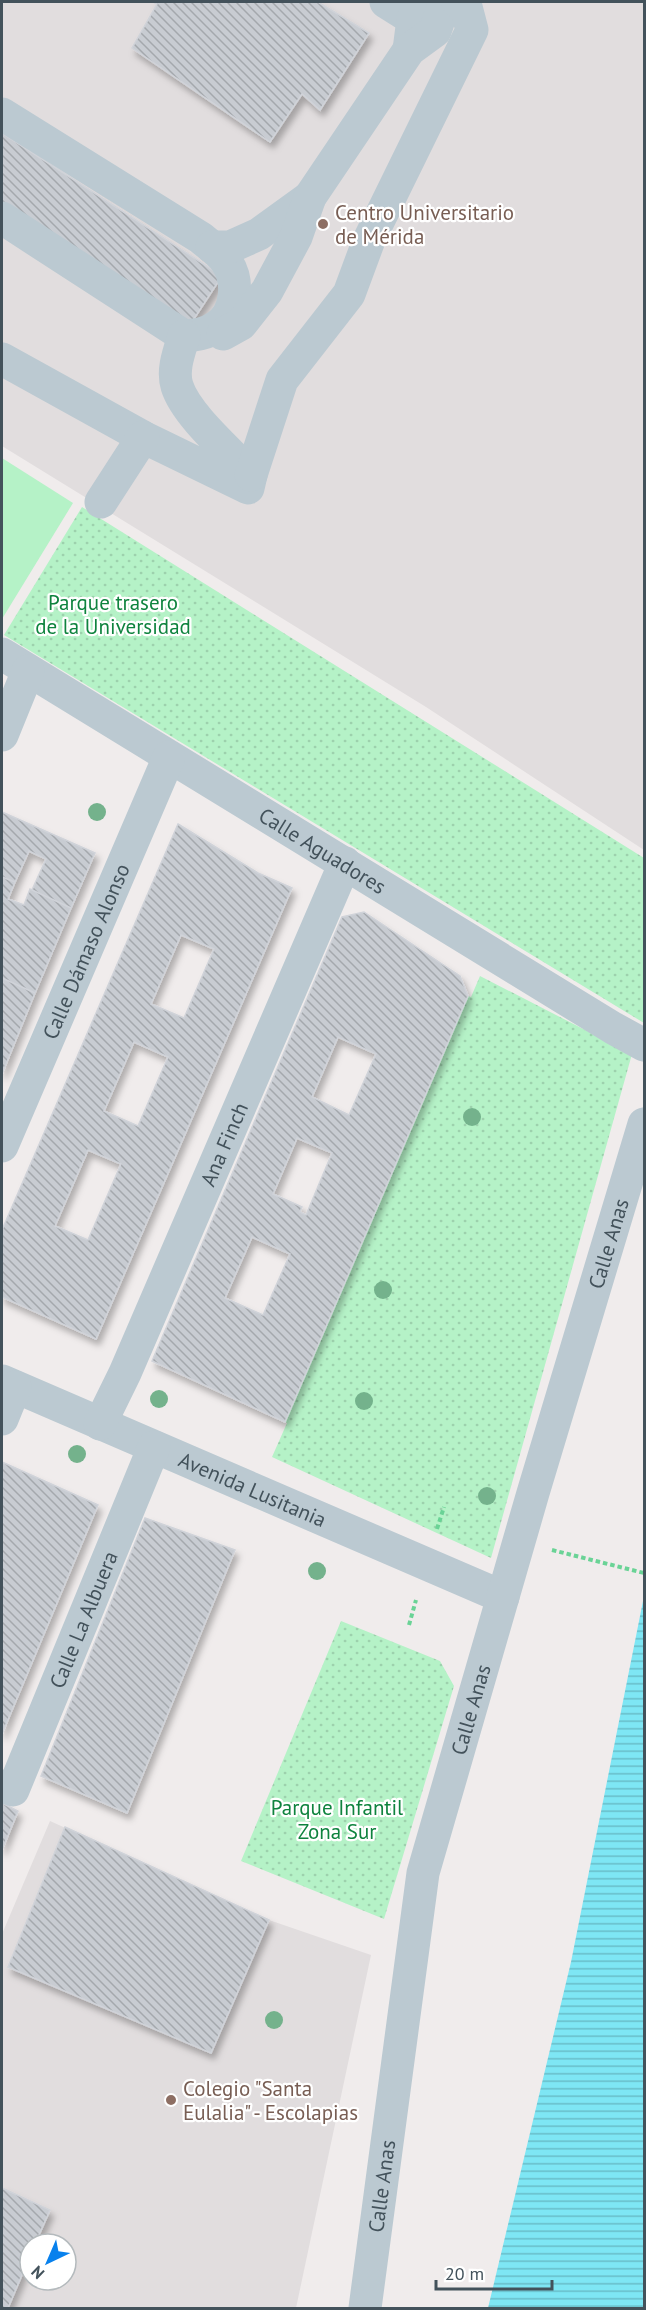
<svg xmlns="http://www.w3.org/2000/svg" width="646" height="2310" font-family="'PT Sans',sans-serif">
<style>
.education{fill:#e1ddde;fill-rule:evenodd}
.grass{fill:#b5f2c7}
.park{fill:url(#park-dots)}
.water{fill:url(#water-rules)}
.building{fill:url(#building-back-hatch);stroke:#d0d3d9;stroke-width:1.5;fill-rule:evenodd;filter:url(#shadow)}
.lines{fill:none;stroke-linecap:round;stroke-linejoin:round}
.path{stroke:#6ad396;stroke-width:4;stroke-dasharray:4.5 3;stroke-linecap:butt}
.minor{stroke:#bbc9d1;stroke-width:33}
.tree{fill:#74b28c}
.education-dot{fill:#8d6e63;stroke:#fff;stroke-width:2}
.labels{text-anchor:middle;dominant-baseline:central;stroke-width:4.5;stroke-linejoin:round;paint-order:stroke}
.education-label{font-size:21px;fill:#785e54;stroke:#fff;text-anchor:start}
.park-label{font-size:21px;fill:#0e833e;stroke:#fff}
.street-label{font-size:21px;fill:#43525b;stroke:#fff}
</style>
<defs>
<pattern id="park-dots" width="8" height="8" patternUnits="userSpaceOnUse" patternTransform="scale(1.5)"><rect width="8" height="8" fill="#b5f2c7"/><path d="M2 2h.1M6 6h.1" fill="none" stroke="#9dd1ad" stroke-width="1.8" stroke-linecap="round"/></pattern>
<pattern id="water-rules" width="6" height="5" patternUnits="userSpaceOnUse" patternTransform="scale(1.5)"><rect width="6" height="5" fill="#7ee6f4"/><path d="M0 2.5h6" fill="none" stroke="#69bdc9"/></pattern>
<pattern id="building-back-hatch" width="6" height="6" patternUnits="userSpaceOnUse" patternTransform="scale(1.5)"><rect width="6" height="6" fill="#c8ccd2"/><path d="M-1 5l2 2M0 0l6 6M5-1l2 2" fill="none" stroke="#a4a8ad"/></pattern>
<filter id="shadow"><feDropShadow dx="3.5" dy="6" stdDeviation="3" flood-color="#0004"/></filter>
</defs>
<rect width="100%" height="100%" fill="#f0ecec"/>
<!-- education -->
<path class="education" d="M2,2h642v848l-218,-143 -424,-261z
M50,1821l219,99 102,35 -75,353h-294v-374zM30,2244h36v36h-36z"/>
<!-- grass -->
<path class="grass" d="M2,458l71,45 -71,116z"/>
<!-- park -->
<path class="park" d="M82,507l562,351v165l-640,-388z
M480,976l152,78 -141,504 -219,-101 15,-34 -2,-1 183,-426 3,1z
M341,1621l99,40 14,25 -70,233 -143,-58z"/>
<!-- water -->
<path class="water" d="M644,1596v712h-156l83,-346z"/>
<!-- building -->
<path class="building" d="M153,2h165l51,31 -49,77 -18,-16 -32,48 -138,-94 25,-44z
M2,133l220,143 -32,49 -188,-122z
M2,812l93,41 -24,55 -39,-18 14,-31 -17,-8 -14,31 -13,-5z
M178,824l80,49 34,15 -196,451 -94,-42v-67zM181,935l33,14 -30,69 -33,-14zM134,1042l34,15 -30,69 -34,-15zM88,1150l33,14 -33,76 -33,-14z
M2,877l13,5 -7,17 16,6 6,-16 41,19 -36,85 -33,-15z
M364,912l96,64 8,20 -183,426 -133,-61 190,-444zM338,1037l38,17 -27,61 -37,-18zM297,1138l35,15 -26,62 -6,-3 2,-5 -29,-13zM252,1237l38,17 -27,61 -38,-17z
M2,978l33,15 -33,81z
M2,1462l96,43 -96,229z
M145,1518l90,32 -108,263 -86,-37z
M2,1803l16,8 -16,39z
M65,1827l204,93 -58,133 -203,-86z
M2,2188l48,22 -15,34h-5v12l-22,52h-6z"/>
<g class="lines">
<!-- path -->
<path class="path" d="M437,1529l7,-22
M552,1550l92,23
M409,1625l7,-25"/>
<!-- minor -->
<g class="minor">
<path d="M386,2l27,17"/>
<path d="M409,50l4,-31 7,-17"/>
<path d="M2,114l199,124c8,7 19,14 25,23 14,20 11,53 -10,66 -10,7 -20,8 -32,9l-182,-118"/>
<path d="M212,247h18l29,-13 51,-37"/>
<path d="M223,334l18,-10 26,-33 29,-54 14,-40 99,-147 26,-19 10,-29"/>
<path d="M2,359l141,78 105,51 3,-13c-21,-23 -65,-60 -74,-89 -5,-16 2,-34 7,-50"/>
<path d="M251,475l31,-95 67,-86 20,-54 103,-210 -6,-23 -8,-5"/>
<path d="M101,502l42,-65"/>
<path id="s1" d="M2,654l611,374 31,17"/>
<path d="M2,735l26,-64"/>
<path id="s2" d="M2,1146l167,-389"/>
<path id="s3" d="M2,1381l501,216"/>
<path d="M2,1419l13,-32"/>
<path id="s4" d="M100,1424l25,-51 220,-510"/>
<path id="s5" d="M2,1786l11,4 141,-343"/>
<path id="s6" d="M365,2308l58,-435 110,-380 111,-369"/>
</g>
</g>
<!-- trees -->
<g class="tree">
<circle cx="97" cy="812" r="9"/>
<circle cx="472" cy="1117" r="9"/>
<circle cx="383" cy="1290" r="9"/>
<circle cx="159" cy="1399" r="9"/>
<circle cx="364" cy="1401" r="9"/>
<circle cx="77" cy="1454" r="9"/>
<circle cx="487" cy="1496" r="9"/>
<circle cx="317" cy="1571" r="9"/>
<circle cx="274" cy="2020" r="9"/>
</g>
<!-- markers -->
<g class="education-dot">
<circle cx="323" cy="224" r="6"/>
<circle cx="171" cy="2100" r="6"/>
</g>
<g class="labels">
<!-- education labels -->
<g class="education-label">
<text x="335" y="212">Centro Universitario<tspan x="335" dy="24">de Mérida</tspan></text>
<text x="183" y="2088">Colegio "Santa<tspan x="183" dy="24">Eulalia" - Escolapias</tspan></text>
</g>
<!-- park labels -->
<g class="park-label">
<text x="113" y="602">Parque trasero<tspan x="113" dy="24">de la Universidad</tspan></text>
<text x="337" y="1807">Parque Infantil<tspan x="337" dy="24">Zona Sur</tspan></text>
</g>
<!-- street labels -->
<g class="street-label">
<text stroke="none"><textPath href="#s1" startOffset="376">Calle Aguadores</textPath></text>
<text stroke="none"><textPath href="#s2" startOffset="212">Calle Dámaso Alonso</textPath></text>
<text stroke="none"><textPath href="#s4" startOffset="306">Ana Finch</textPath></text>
<text stroke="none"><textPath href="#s6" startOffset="1095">Calle Anas</textPath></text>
<text stroke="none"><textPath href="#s3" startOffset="273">Avenida Lusitania</textPath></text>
<text stroke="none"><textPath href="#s5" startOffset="196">Calle La Albuera</textPath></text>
<text stroke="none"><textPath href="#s6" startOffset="609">Calle Anas</textPath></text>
<text stroke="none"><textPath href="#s6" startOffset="123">Calle Anas</textPath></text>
</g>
</g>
<!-- border -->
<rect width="646" height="2310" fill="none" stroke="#43525b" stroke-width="6"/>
<!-- north arrow -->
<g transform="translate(48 2262) rotate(224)"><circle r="28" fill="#ffffff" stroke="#b4babd" stroke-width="1.5"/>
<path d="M0-4.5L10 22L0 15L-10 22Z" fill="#0881ed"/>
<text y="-9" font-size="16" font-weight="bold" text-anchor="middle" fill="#43525b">N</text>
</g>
<!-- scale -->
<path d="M436 2280v9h116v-9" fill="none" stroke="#43525b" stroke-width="3"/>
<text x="445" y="2280" font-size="18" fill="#43525b" stroke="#ffffff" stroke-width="4.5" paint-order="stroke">20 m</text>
</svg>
